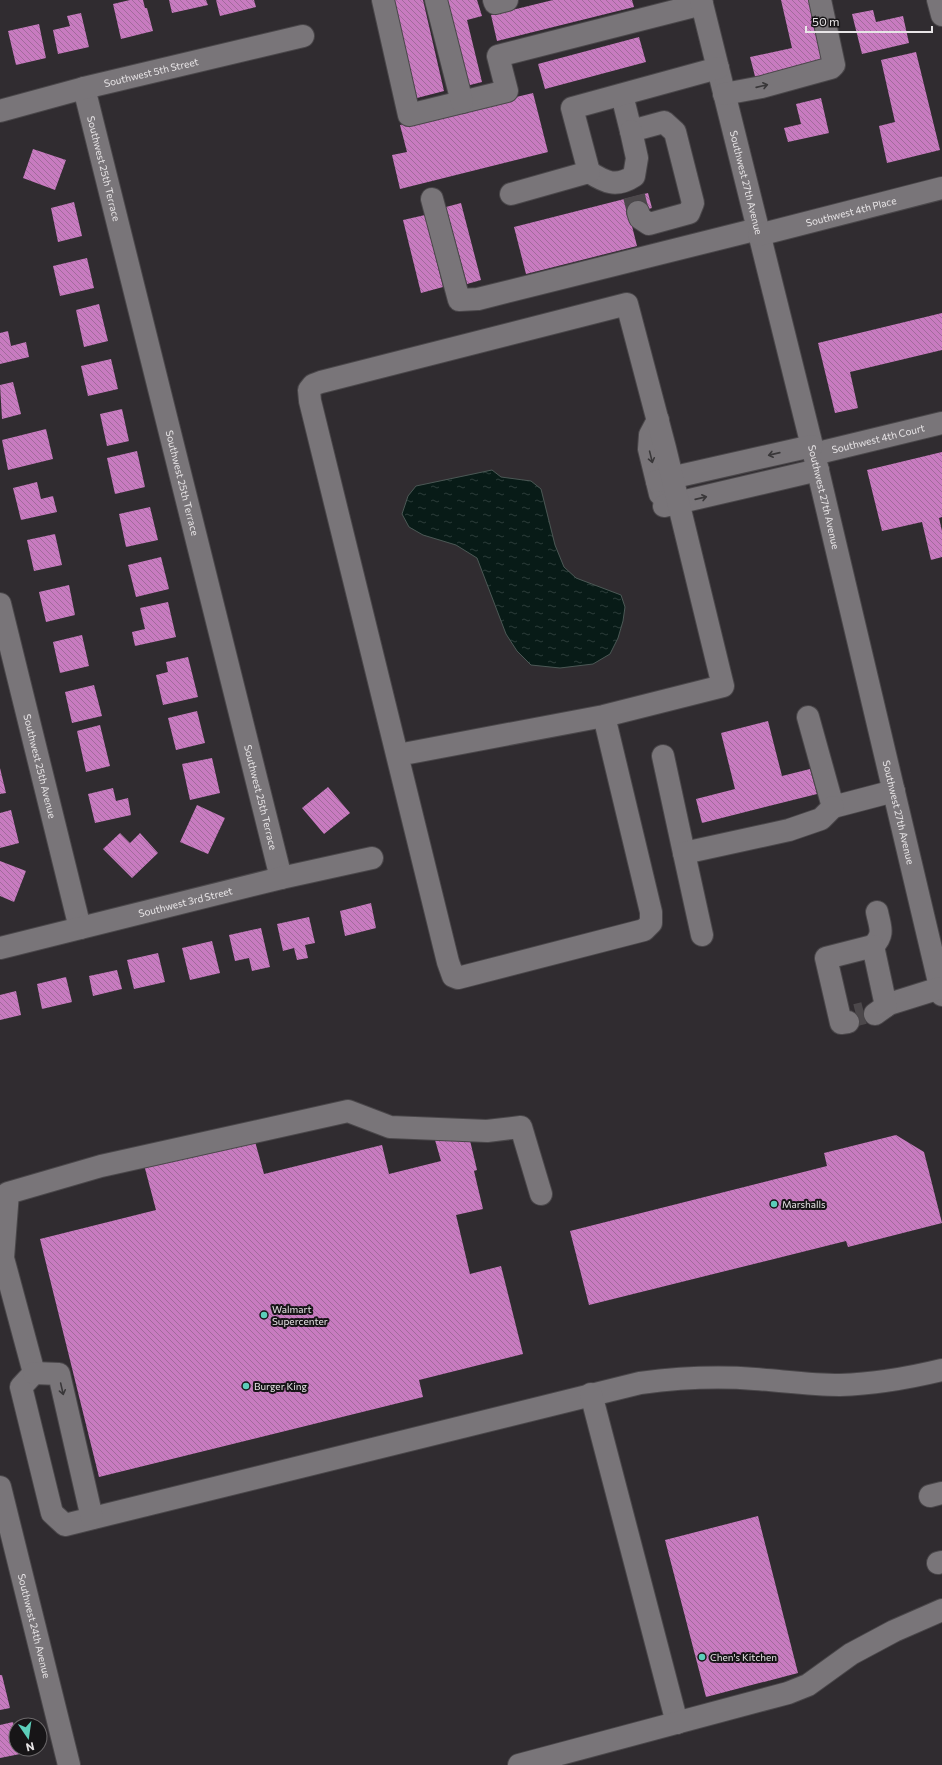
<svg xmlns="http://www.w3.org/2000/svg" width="942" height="1765" font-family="Commissioner,sans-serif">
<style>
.water{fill:url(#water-ripples);stroke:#4b5855}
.building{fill:url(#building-back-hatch)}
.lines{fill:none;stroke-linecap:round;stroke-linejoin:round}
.minor-tunnel{stroke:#4c484b;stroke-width:22;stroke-dasharray:22 11;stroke-linecap:butt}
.minor-casing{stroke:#4a474a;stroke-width:24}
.minor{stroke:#797579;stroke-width:22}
.oneway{stroke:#393739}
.poi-dot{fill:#5cceba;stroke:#171517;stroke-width:1.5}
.labels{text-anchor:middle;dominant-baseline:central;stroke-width:4;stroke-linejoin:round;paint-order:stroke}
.street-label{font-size:10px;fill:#e8e5e7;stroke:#171517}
.poi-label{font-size:10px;fill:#e8e5e7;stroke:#171517;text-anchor:start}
</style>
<defs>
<pattern id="water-ripples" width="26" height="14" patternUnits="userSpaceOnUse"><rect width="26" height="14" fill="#081b17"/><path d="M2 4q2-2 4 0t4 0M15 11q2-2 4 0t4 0" fill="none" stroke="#2c3c39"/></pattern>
<pattern id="building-back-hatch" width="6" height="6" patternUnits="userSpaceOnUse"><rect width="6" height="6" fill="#c87bc0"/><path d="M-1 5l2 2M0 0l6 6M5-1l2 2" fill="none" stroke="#a16b9b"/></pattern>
</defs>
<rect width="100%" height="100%" fill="#302c30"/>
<!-- water -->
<path class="water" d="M492,470l9,7 30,4 10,8 14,56 9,22 12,11 45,17 4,12 -2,14 -5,17 -8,16 -17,10 -33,4 -29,-3 -14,-14 -11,-17 -29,-76 -21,-13 -33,-10 -14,-8 -7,-13 6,-18 8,-10z"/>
<!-- building -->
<path class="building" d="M130,0h13l2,8h2l6,23 -32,8 -8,-35z
M169,0h37l2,5 -36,8z
M216,0h38l2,7 -36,9z
M394,0h29l21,91 -27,7z
M444,0h33l5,16 -15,4 15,62 -16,4z
M553,0h79l2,7 -137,34 -6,-26z
M781,0h28l16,69 -68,15 -7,-27 42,-9z
M873,10l3,12 27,-6 6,27 -47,11 -10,-40z
M81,13l8,34 -31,7 -5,-24 17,-4 -3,-10z
M39,24l7,34 -30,7 -8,-34z
M639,37l7,25 -101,27 -7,-25z
M916,52l24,98 -53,13 -8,-37 16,-4 -14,-62z
M533,93l15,59 -148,37 -8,-34 15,-3 -7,-27z
M821,98l8,35 -41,9 -4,-14 17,-4 -5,-20z
M33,149l33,11 -11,30 -32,-12z
M648,193l4,15 -23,6 8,32 -111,28 -12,-47z
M74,202l8,34 -24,6 -7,-34z
M461,203l20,77 -14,4 -21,-77z
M425,215l18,72 -22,6 -18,-73z
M87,258l7,30 -34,8 -7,-30z
M99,304l9,37 -24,6 -8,-37z
M942,313v37l-92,22 8,36 -23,5 -17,-70z
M8,331l3,15 15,-4 3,15 -29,7v-31z
M111,359l7,30 -30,7 -7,-30z
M13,382l8,32 -19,5 -2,-34z
M122,409l7,32 -22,5 -7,-32z
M46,429l7,30 -45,11 -6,-30z
M137,451l8,36 -30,7 -8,-36z
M942,452v65l-3,1 3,13v26l-11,3 -9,-38 -40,9 -15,-61z
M37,482l4,17 12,-3 4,16 -36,8 -8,-32z
M150,507l8,33 -32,7 -7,-33z
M55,534l7,31 -28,6 -7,-31z
M161,557l8,32 -33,8 -8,-32z
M69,585l6,30 -29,7 -7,-30z
M168,602l8,35 -41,9 -3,-14 13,-3 -5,-21z
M82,635l7,31 -29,7 -7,-31z
M188,657l10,40 -35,8 -7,-30 12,-3 -2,-10z
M94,685l8,31 -30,7 -7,-31z
M197,711l8,32 -29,7 -8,-32z
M768,721l14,55 28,-7 7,25 -115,29 -6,-24 39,-10 -14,-56z
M100,725l10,41 -24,6 -9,-41z
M212,758l8,35 -30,7 -8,-36z
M0,768l6,25 -6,1z
M328,787l22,26 -26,21 -22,-26z
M113,788l3,13 12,-3 3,17 -36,8 -7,-29z
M197,805l28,13 -17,36 -28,-12z
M11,810l8,33 -19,5v-35z
M120,833l10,10 10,-10 18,20 -26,25 -29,-29z
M0,861l26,10 -12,31 -14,-6z
M371,903l5,25 -31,8 -5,-25z
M309,917l6,26 -10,2 3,13 -11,2 -3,-12 -11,3 -6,-27z
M261,928l9,39 -18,4 -3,-13 -14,3 -6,-26z
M212,941l8,32 -30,7 -8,-32z
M158,953l7,29 -31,7 -7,-29z
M117,970l5,19 -29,7 -4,-20z
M66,977l6,25 -30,7 -5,-25z
M16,991l5,24 -21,5v-25z
M468,1132l9,38 -3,1 9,38 -27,6 14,59 31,-8 22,88 -104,26 4,17 -324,80 -59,-238 116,-29 -13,-49 110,-27 11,40 118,-29 7,29 52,-13 -6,-21z
M896,1135l28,17 18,71 -94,24 -2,-6 -257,64 -19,-74 257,-65 -3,-13z
M758,1516l40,157 -92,24 -41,-157z
M0,1675h2l8,33 -10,2z
M13,1722l3,13v14h3l1,5 -20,4v-33z"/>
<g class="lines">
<!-- minor-tunnel -->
<path class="minor-tunnel" d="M634,196l4,16
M856,1015l8,-2"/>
<!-- minor casing -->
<g class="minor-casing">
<g id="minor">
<path d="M383,0l26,115 98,-24 -9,-35 204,-52"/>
<path d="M436,0l26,102"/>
<path d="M494,0l1,3 12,-3"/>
<path id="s1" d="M701,0l113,454 128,541"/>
<path d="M938,0l4,15"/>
<path id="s2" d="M84,88l197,790"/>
<path d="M724,94l38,-7 69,-19 3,-3 -14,-65"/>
<path d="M622,95l9,36 33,-9 11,10 18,71 -4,10 -40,11 -9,-6 -2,-6"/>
<path id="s3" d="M0,111l84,-23 219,-52"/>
<path d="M589,172c16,10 27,16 45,4l3,-18 -6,-27"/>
<path d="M511,194l78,-22 -17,-64 146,-40"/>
<path d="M432,199l27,101 19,-1 280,-70"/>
<path id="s4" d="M759,235l183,-47"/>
<path d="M658,420l-8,15 -1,14 11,45"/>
<path id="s5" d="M814,454l128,-31"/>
<path d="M657,481l155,-35"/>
<path d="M664,506l154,-36"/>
<path id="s6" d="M0,604l80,324"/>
<path d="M808,717l25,90 61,-16"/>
<path d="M398,755l206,-39 47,196v11l-7,7 -186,48 -5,-2 -5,-14 -138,-561 -1,-11 4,-5 8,-3 306,-78 38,144 58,238 -119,30"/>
<path d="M663,756l21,97"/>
<path d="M702,935l-18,-82 105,-23 32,-11 12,-12"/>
<path d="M873,946c12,-12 7,-19 4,-34"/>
<path id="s7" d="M0,948l281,-70 91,-20"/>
<path d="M875,1014l14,-10 51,-16"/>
<path d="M848,1022l-7,1 -15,-65 47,-12 13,60"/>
<path d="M541,1194l-20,-67 -34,4 -97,-4 -42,-16 -247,55 -93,27 -5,65 31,115 -13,14 31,126 13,12 575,-142c38,-5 76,-7 115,-4 28,2 56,6 85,6 34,-1 69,-7 102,-15"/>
<path d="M34,1373l25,1 33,144"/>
<path d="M591,1394l86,329"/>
<path id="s8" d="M0,1487l69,278"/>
<path d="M930,1496l12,-3"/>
<path d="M938,1563l4,-1"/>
<path d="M519,1765l269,-72 20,-8 43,-31 43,-23 48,-21"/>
</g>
</g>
<!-- minor -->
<use href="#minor" class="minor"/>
</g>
<!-- one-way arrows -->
<defs><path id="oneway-shaft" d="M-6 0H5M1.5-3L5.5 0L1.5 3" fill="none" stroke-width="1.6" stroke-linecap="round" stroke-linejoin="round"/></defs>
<g class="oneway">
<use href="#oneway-shaft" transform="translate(762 86) rotate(-13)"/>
<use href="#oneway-shaft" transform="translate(774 454) rotate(167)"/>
<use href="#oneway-shaft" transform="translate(651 457) rotate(76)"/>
<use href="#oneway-shaft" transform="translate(701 498) rotate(-13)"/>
<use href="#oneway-shaft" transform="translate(62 1389) rotate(77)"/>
</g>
<!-- markers -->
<g class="poi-dot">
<circle cx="774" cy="1204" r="4"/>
<circle cx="264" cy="1315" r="4"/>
<circle cx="246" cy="1386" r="4"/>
<circle cx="702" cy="1657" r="4"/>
</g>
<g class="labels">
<!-- street labels -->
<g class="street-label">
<text stroke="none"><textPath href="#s3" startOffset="156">Southwest 5th Street</textPath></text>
<text stroke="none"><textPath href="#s2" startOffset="83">Southwest 25th Terrace</textPath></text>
<text stroke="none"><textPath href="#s1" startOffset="188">Southwest 27th Avenue</textPath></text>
<text stroke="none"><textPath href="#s4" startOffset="95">Southwest 4th Place</textPath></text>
<text stroke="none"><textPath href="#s5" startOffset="66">Southwest 4th Court</textPath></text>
<text stroke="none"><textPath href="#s2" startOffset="407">Southwest 25th Terrace</textPath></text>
<text stroke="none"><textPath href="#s1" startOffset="512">Southwest 27th Avenue</textPath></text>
<text stroke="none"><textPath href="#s6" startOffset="167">Southwest 25th Avenue</textPath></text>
<text stroke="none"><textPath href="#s2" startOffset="731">Southwest 25th Terrace</textPath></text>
<text stroke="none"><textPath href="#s1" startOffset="836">Southwest 27th Avenue</textPath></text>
<text stroke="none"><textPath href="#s7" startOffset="191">Southwest 3rd Street</textPath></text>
<text stroke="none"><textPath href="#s8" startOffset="143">Southwest 24th Avenue</textPath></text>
</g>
<!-- poi labels -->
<g class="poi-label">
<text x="782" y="1204">Marshalls</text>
<text x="272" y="1309">Walmart<tspan x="272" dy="12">Supercenter</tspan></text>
<text x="254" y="1386">Burger King</text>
<text x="710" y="1657">Chen's Kitchen</text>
</g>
</g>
<!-- north arrow -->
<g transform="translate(28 1737) rotate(167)"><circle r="19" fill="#171517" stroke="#6b686a"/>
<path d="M0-3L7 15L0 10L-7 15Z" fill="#5cceba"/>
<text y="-6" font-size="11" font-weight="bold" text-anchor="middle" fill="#e8e5e7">N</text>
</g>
<!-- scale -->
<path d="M806 26v6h126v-6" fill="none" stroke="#e8e5e7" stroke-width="2"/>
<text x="812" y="26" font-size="12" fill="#e8e5e7" stroke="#171517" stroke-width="3" paint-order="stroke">50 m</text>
</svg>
